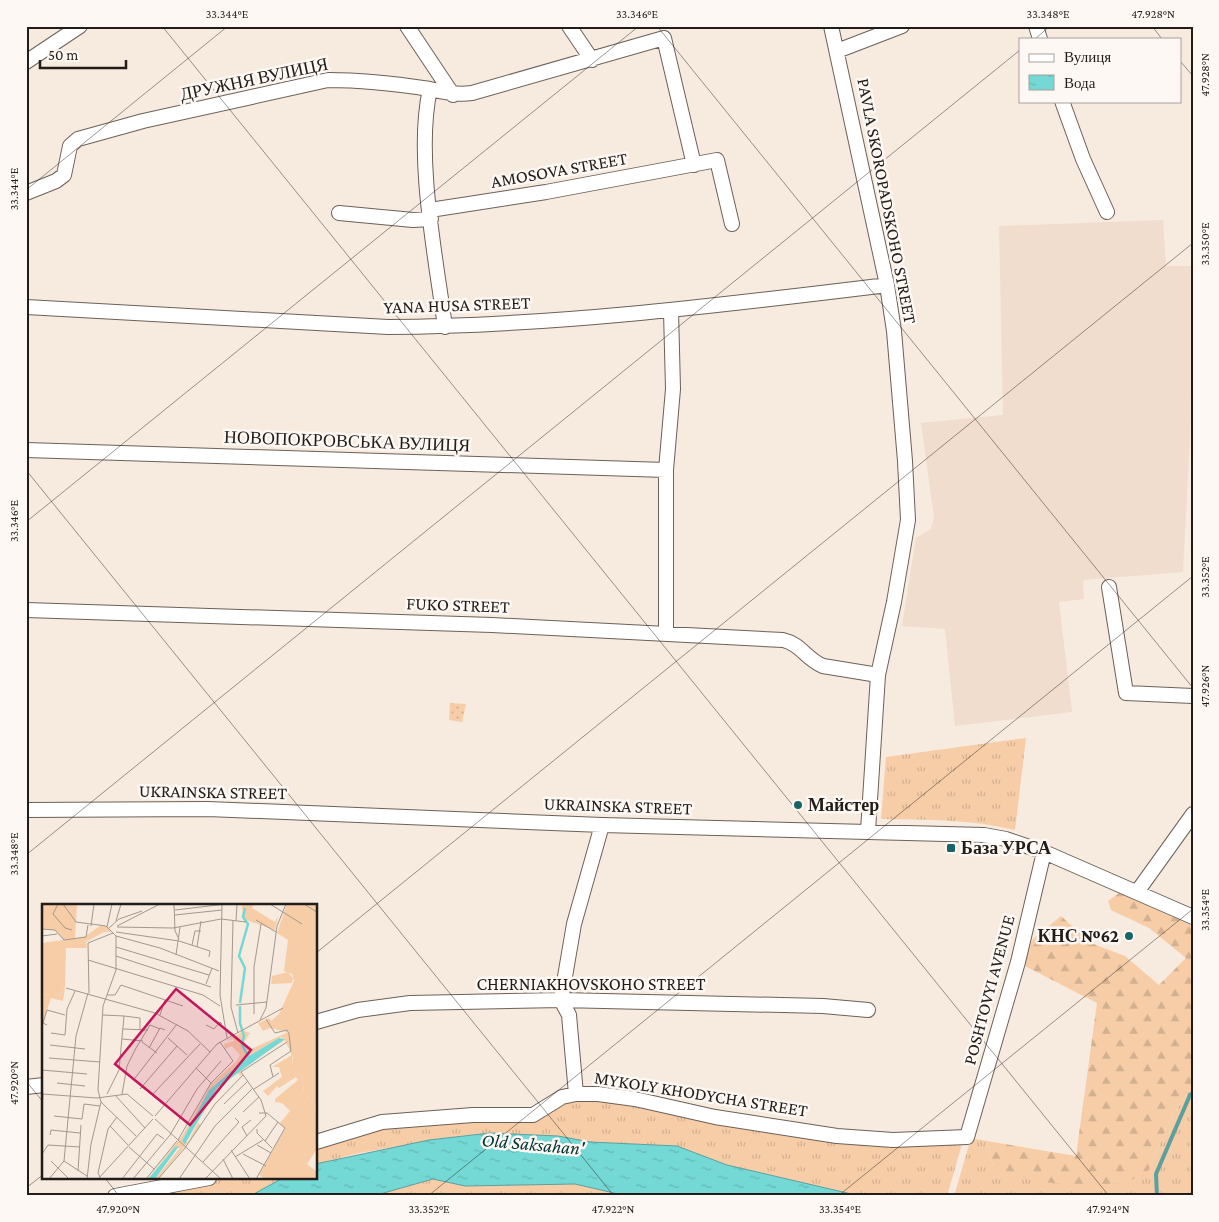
<svg xmlns="http://www.w3.org/2000/svg" width="1219" height="1222" font-family="'Crimson Pro',serif">
<style>
.built{fill:#f0ddcd}
.grass{fill:url(#grass-tufts)}
.forest{fill:url(#forest-firs)}
.garden{fill:url(#garden-dots)}
.water{fill:url(#water-ripples);stroke:#5ba09d}
.lines{fill:none;stroke-linecap:round;stroke-linejoin:round}
.stream{stroke:#5ba09d;stroke-width:4}
.minor-casing{stroke:#6c6158;stroke-width:16}
.minor{stroke:#fff;stroke-width:14}
.ticks{fill:none;stroke:#221d19;stroke-width:1;stroke-opacity:0.45}
.poi-dot{fill:#176665;stroke:#fef8f4;stroke-width:2}
.labels{text-anchor:middle;dominant-baseline:central;stroke-width:5;stroke-linejoin:round;paint-order:stroke}
.street-label{font-size:18px;fill:#221d19;stroke:#fef8f4}
.poi-label{font-size:18px;font-weight:bold;fill:#221d19;stroke:#fef8f4;text-anchor:start}
.water-label{font-size:19px;font-style:italic;fill:#003332;stroke:#fef8f4}
.inset-river{fill:none;stroke:#74d8d5;stroke-width:2.5}
.inset-road{fill:none;stroke:#a2988f;stroke-width:1}
.view{fill:#c2185b;fill-opacity:0.15;stroke:#c2185b;stroke-width:2.5}
.inset-edge{fill:none;stroke:#221d19;stroke-width:2.5}
.neatline{fill:none;stroke:#221d19;stroke-width:2}
.ticks-label{font-size:12px;text-anchor:middle;fill:#221d19}
</style>
<defs>
<pattern id="grass-tufts" width="24" height="20" patternUnits="userSpaceOnUse" patternTransform="scale(1.25)"><rect width="24" height="20" fill="#f7cda8"/><path d="M3 7l-1-3M5 7V3M7 7l1-3M15 17l-1-3M17 17v-4M19 17l1-3" fill="none" stroke="#d3b090"/></pattern>
<pattern id="forest-firs" width="22" height="20" patternUnits="userSpaceOnUse" patternTransform="scale(1.25)"><rect width="22" height="20" fill="#f7cda8"/><path d="M5 1l3.5 6h-7zM16 11l3.5 6h-7z" fill="#d3b090"/></pattern>
<pattern id="garden-dots" width="8" height="8" patternUnits="userSpaceOnUse" patternTransform="scale(1.25)"><rect width="8" height="8" fill="#f7cda8"/><path d="M2 2h.1M6 6h.1" fill="none" stroke="#d3b090" stroke-width="1.8" stroke-linecap="round"/></pattern>
<pattern id="water-ripples" width="26" height="14" patternUnits="userSpaceOnUse" patternTransform="scale(1.25)"><rect width="26" height="14" fill="#74d8d5"/><path d="M2 4q2-2 4 0t4 0M15 11q2-2 4 0t4 0" fill="none" stroke="#64b9b6"/></pattern>
</defs>
<rect width="100%" height="100%" fill="#f7eade"/>
<!-- built -->
<path class="built" d="M1163,220l3,46h27l-3,170 -7,136 -100,8 1,19 -25,3 13,110 -117,14 -10,-97 -43,-3 14,-88 15,-9 3,-11 -13,-95 82,-8 -4,-189z"/>
<!-- grass -->
<path class="grass" d="M1026,738l-11,92c-44,-11 -88,-10 -134,-11l5,-62z
M1193,1087v109h-239l17,-58 16,3 6,25 156,4 20,-48 21,-34z
M576,1094l261,42 127,1 -17,59h-87l-133,-31 -50,-19 -87,-4 -33,-6 -67,-3 -29,3 -102,17 -43,11v-22l66,-20 151,-7z
M209,1178h74l-33,18h-135z
M433,1179l32,7 110,-2 52,12 -74,-3 -63,3h-117z"/>
<!-- forest -->
<path class="forest" d="M1119,893l74,33v161l-3,1 -21,34 -20,48 -23,13 -40,3 -53,-5 -40,-15 -6,-25 89,15 21,-153 -74,-38 9,-25 29,-24 30,27 34,13 34,29 27,-27 -37,-30 -38,-18 -3,-9z"/>
<!-- garden -->
<path class="garden" d="M450,703l16,1 -4,18 -13,-2z"/>
<!-- water -->
<path class="water" d="M490,1133l68,3 32,6 87,4 50,19 133,31h-233l-52,-12 -110,2 -32,-7 -60,17h-123l33,-18h33v-14l4,-1 109,-23z"/>
<g class="lines">
<!-- stream -->
<path class="stream" d="M1157,1196l-1,-22 34,-79 3,-2"/>
<!-- minor casing -->
<g class="minor-casing">
<path id="minor" d="M407,26l46,69
M569,26l23,34
M831,26l56,259 7,46 11,130 3,59 -14,82 -16,73 -10,156
M1036,26l4,13
M837,51l65,-25
M26,62l54,-36
M430,89c-15,67 6,169 15,238
M1062,101l21,58 24,53
M26,193l30,-12 8,-6 6,-29 8,-7 65,-18 185,-41c34,0 69,4 102,9 15,3 26,6 42,4l192,-55 30,127
M430,210l116,-18 171,-32 15,64
M339,213l74,7 18,-1
M26,307l362,20c167,-1 334,-22 499,-42
M26,450l640,20
M1109,587l17,106 67,3
M26,610l466,15 291,15c18,4 23,19 40,26l55,9
M666,633v-163l7,-81 -2,-78
M26,810l182,-1 394,16 382,10 22,4 38,13 149,65
M1137,892l56,-78
M316,1022l42,-12 52,-7 151,-3 262,6 45,4
M26,1087l18,-2
M576,1094l-7,-79 -8,-15 13,-76 28,-99
M316,1142l66,-20 91,-7h60l29,-18 14,-3h22l37,5 80,18 122,19 56,4 74,-3 51,-175 26,-110
M115,1196l94,-18"/>
</g>
<!-- minor -->
<use href="#minor" class="minor"/>
</g>
<!-- ticks -->
<path class="ticks" d="M162,26l947,1170M657,26l536,662M1152,26l10,13M1035,39l15,-13M1180,61l13,15M26,190l202,-164M26,470l588,726M26,522l613,-496M26,855l994,-805M316,953l877,-710M26,1081l18,22M105,1178l14,18M26,1188l18,-14M428,1196l765,-620M838,1196l355,-287"/>
<!-- markers -->
<g class="poi-dot">
<circle cx="798" cy="805" r="5"/>
<rect x="946" y="843" width="10" height="10" rx="2.5"/>
<circle cx="1129" cy="936" r="5"/>
</g>
<g class="labels">
<!-- street labels -->
<g class="street-label">
<text transform="translate(254 79) rotate(-12)">ДРУЖНЯ ВУЛИЦЯ</text>
<text transform="translate(559 170) rotate(-10)">AMOSOVA STREET</text>
<text transform="translate(887 201) rotate(79)">PAVLA SKOROPADSKOHO STREET</text>
<text transform="translate(457 305) rotate(-2)">YANA HUSA STREET</text>
<text transform="translate(347 441) rotate(2)">НОВОПОКРОВСЬКА ВУЛИЦЯ</text>
<text transform="translate(458 605) rotate(2)">FUKO STREET</text>
<text transform="translate(213 792) rotate(1)">UKRAINSKA STREET</text>
<text transform="translate(618 806) rotate(2)">UKRAINSKA STREET</text>
<text x="591" y="984">CHERNIAKHOVSKOHO STREET</text>
<text transform="translate(989 990) rotate(-75)">POSHTOVYI AVENUE</text>
<text transform="translate(701 1094) rotate(9)">MYKOLY KHODYCHA STREET</text>
</g>
<!-- poi labels -->
<g class="poi-label">
<text x="808" y="805">Майстер</text>
<text x="961" y="848">База УРСА</text>
<text x="1119" y="936" text-anchor="end">КНС №62</text>
</g>
<!-- water labels -->
<g class="water-label">
<text transform="translate(533 1144) rotate(5)">Old Saksahan'</text>
</g>
</g>
<!-- overview -->
<g transform="translate(42 904)">
<rect width="275" height="275" fill="#f7eade"/>
<path d="M200,0h12l-2,4 23,14 3,-6 -3,14 -32,-11zM245,0h30v205l-13,-16 -2,-16 -9,-10v-9l-8,-18 -43,28 -1,8 -3,-3 -20,15 -16,28 7,-20 8,-8 34,-27 34,-22 -4,-2 -24,14 -44,35 -31,55 6,1 10,-19 3,2 -6,9 -37,45h-3l25,-31 -5,-1 -29,32 36,-43 29,-52 28,-25 5,-7 -3,-7 3,-5 8,-5 -8,6 5,9 39,-18 -18,-4 -7,3 -5,-8 12,-5 1,3 8,-7 15,-33 -2,-7 -8,-3 4,-31 -11,-7zM58,22h6l5,6h-7l-18,10 1,6h-21l-1,39 -6,9 -13,-2 -4,3v-54l42,-6z" fill="#f7cda8"/>
<path d="M246,68l5,6 -1,5 -21,1 1,-8zM275,105v21l-6,18 6,59 -9,-23 3,-6 -8,5 -5,-20 2,-18 9,-25zM202,127l6,2 -9,12 3,9 -8,7 4,-6 -8,-9 -7,3 -1,-5 10,-3 -1,-2 -7,2z" fill="#f7cda8"/>
<path d="M0,0h35l-2,35 -11,1 -9,-10 -13,-1zM23,83l-2,14 -12,-3 -9,28v-29l6,-4 11,3zM250,151l1,11 9,11 2,16 13,16v40l-10,15 10,8v7h-52l-6,-4 26,-46 -5,-6 10,-12 -8,-8 -7,-1v-3l23,-19 -2,-3 -17,11 -2,-2 -9,10 -5,-5 19,-14 -3,-10h-7z" fill="#f7cda8"/>
<path d="M237,134l6,1 -68,49 -32,56 -3,-3 27,-51 40,-34zM137,242l-24,33h-7l27,-32z" fill="#74d8d5"/>
<path class="inset-river" d="M198,99l5,-35 -6,-12 9,-32 -5,-7 2,-9M198,102v17l4,13 -2,9 7,13"/>
<path class="inset-road" d="M16,0l-5,10 12,14 7,2M21,0l13,18 30,4 10,10 44,12 59,23M132,0l1,27 4,8M228,0l32,20M262,0l13,8M180,1l-2,90 7,43M133,6l51,-6M133,11l47,-5M191,16l-2,87 7,26M214,16l20,12M74,17l5,-17M194,17l1,-17M49,22l3,-22M75,22l43,-22M65,23l5,-23M75,23l56,1 48,-9 25,3M67,24l10,-9 23,-8M0,25l13,1 9,10 22,-3 2,-12M74,28l63,9 31,10 -1,6M0,32l15,-2M150,41l3,-14h6M74,43l93,28M155,43l4,-26M134,51l4,-28M74,52l95,31M46,56l115,35 17,11M164,80l6,-16M24,84l89,25 33,18 22,21M47,89l-1,-50 25,-10M65,91h8l6,-10 62,21M194,101l31,-3M212,110v-47l7,-43M61,111l21,1 -5,54 -12,24M118,111l5,-15M82,112l16,2v12M224,115l9,14 12,-3 2,4 2,17 -21,14 3,12M218,116l6,-12 11,-82 9,-22M5,121l-4,-2 4,-13 18,5M164,121l8,4 6,-7 2,2M81,125l25,1M9,129l14,2 2,-26 8,-18M126,134l19,17M80,135l21,2M100,138l15,11M8,141l35,4M107,144l11,-20 5,2M7,154l51,4M154,164l15,15M0,166l45,4M85,170l37,31M93,174l42,-54M15,179l28,3M98,185l37,-43M212,185l25,-16M0,190l55,4 30,-4 26,22M80,190l5,-28 9,-18 14,-23 10,4M111,190l47,-50M73,191l30,33M59,198l35,34M182,200l24,-23M0,206l1,-16M201,208l16,-15M12,212l28,3 2,-15 16,2M113,212l62,-72 66,-36M113,215l66,60M68,222l18,19M215,225v4l15,15M8,231l1,-5 29,3M205,232l-5,-9 9,-7M136,236l33,-57 22,-22 -13,-19M223,237l13,-19M215,241l14,8M87,243l25,22M189,246l19,29M0,250l6,-9 32,2M201,250l23,12M193,253l28,-17M181,255l10,20M9,257l18,18M161,258l36,-40 -4,-4M36,267l3,-46M45,272l-23,-15 12,-125 12,-43M58,273l-2,-4 10,-44 9,-12M7,275l15,-18M45,275l4,-35 10,-42 -3,-12 5,-84 13,-36v-34M56,275l55,-60M80,275l35,-45 7,5M91,275l37,-44 27,-46 24,-28M104,275l31,-38M116,275l27,-31 30,-44 28,-29M137,275l36,-53 38,-38M163,275l61,-63 -5,-16 -20,-28 46,-30M214,275l29,-51 -18,-15h-8"/>
<path class="view" d="M134,85l75,61 -61,75 -75,-61z"/>
<rect width="275" height="275" class="inset-edge"/>
</g>
<!-- border -->
<rect width="1219" height="1222" fill="none" stroke="#fef8f4" stroke-width="55"/>
<!-- legend -->
<rect x="1019" y="38" width="162" height="65" fill="#fef8f4" stroke="#a6a09c"/>
<rect x="1029" y="54" width="25" height="8" fill="#ffffff" stroke="#a6a09c"/>
<text x="1064" y="62" font-size="15" fill="#221d19">Вулиця</text>
<rect x="1029" y="75" width="25" height="15" fill="url(#water-ripples)" stroke="#a6a09c"/>
<text x="1064" y="88" font-size="15" fill="#221d19">Вода</text>
<!-- scale -->
<path d="M40 60v8h86v-8" fill="none" stroke="#221d19" stroke-width="2.5"/>
<text x="48" y="60" font-size="15" fill="#221d19" stroke="#fef8f4" stroke-width="4" paint-order="stroke">50 m</text>
<rect x="28" y="28" width="1164" height="1166" class="neatline"/>
<g class="ticks-label">
<text x="227" y="18">33.344°E</text>
<text x="637" y="18">33.346°E</text>
<text x="1048" y="18">33.348°E</text>
<text x="1153" y="18">47.928°N</text>
<text transform="translate(1205 75) rotate(-90)" y="4">47.928°N</text>
<text transform="translate(14 189) rotate(-90)" y="4">33.344°E</text>
<text transform="translate(1205 244) rotate(-90)" y="4">33.350°E</text>
<text transform="translate(14 521) rotate(-90)" y="4">33.346°E</text>
<text transform="translate(1205 577) rotate(-90)" y="4">33.352°E</text>
<text transform="translate(1205 686) rotate(-90)" y="4">47.926°N</text>
<text transform="translate(14 854) rotate(-90)" y="4">33.348°E</text>
<text transform="translate(1205 910) rotate(-90)" y="4">33.354°E</text>
<text transform="translate(14 1083) rotate(-90)" y="4">47.920°N</text>
<text x="118" y="1213">47.920°N</text>
<text x="429" y="1213">33.352°E</text>
<text x="613" y="1213">47.922°N</text>
<text x="840" y="1213">33.354°E</text>
<text x="1108" y="1213">47.924°N</text>
</g>
</svg>
